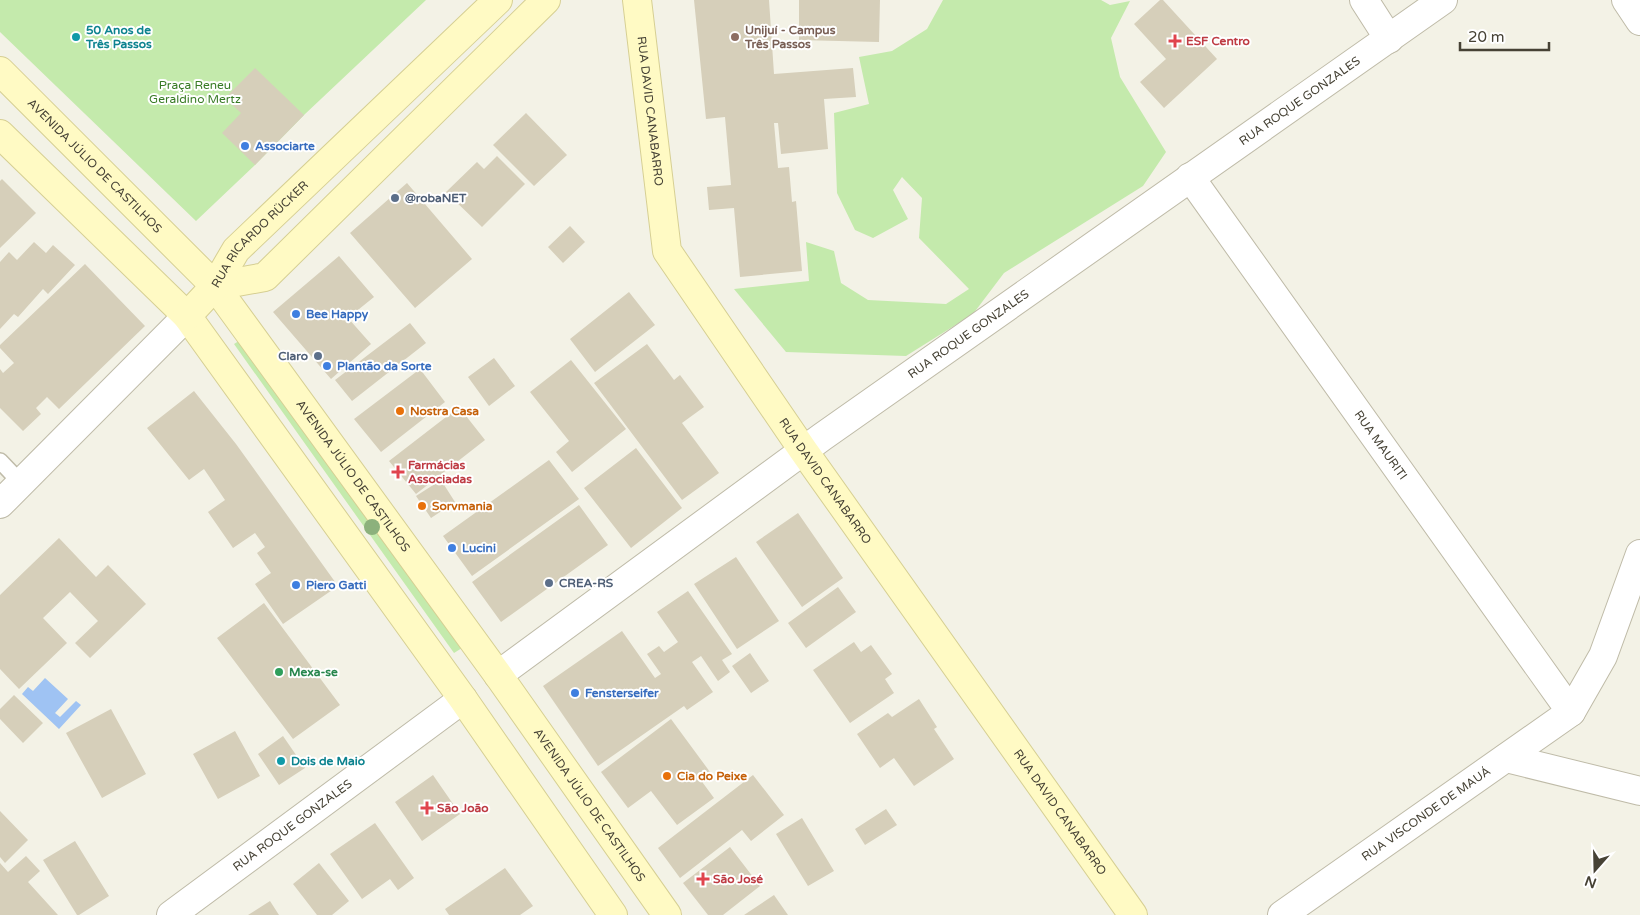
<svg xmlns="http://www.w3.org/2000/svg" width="1640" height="915" font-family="'Varela Round',sans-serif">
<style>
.green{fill:#c4eaac}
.water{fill:#9fc3f3}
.building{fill:#d6cfba}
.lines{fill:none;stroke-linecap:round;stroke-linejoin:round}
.lane-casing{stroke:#bfbba8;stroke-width:18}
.street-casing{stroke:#bfbba8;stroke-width:30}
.secondary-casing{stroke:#d6cf93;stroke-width:30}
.lane{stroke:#fff;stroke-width:15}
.street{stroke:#fff;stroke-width:28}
.secondary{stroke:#fffac4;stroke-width:28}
.tree{fill:#8cb17c}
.culture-dot{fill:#0f9aa8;stroke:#fff;stroke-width:2}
.education-dot{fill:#8d6e63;stroke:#fff;stroke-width:2}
.health-dot{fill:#e0444e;stroke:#fff;stroke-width:2}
.shop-dot{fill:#3f7fe0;stroke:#fff;stroke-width:2}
.service-dot{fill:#5c6f8a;stroke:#fff;stroke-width:2}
.food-dot{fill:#e8710a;stroke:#fff;stroke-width:2}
.leisure-dot{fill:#2e9e5b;stroke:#fff;stroke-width:2}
.labels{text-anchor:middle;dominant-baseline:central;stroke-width:4;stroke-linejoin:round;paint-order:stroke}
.culture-label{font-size:12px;font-weight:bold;fill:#0d838f;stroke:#fff;text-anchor:start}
.education-label{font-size:12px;font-weight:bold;fill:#785e54;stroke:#fff;text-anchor:start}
.health-label{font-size:12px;font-weight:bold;fill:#be3a42;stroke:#fff;text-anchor:start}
.park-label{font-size:12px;fill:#387b25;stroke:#fff}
.street-label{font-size:12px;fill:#464235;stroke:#fff}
.shop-label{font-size:12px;font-weight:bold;fill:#366cbe;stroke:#fff;text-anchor:start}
.service-label{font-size:12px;font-weight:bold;fill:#4e5e75;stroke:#fff;text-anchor:start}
.food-label{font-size:12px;font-weight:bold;fill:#c56008;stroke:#fff;text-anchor:start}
.leisure-label{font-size:12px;font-weight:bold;fill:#27864d;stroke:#fff;text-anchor:start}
</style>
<rect width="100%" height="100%" fill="#f3f2e6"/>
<!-- green -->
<path class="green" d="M0,0h426l-122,115 -49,50 -59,56 -196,-189z
M943,0h158l9,5 20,-4 -19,37 9,39 46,75 -23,34 -139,87 -31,41 -67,42 -120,-4 -52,-63 75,-8 -3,-39 28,9 7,32 27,17 78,4 23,-15 -50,-51 3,-40 -20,-21 -9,13 15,29 -35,19 -18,-8 -18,-37 -3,-80 35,-9 -10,-47 33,-6 35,-22z
M242,339l220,309 -8,5 -220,-309z"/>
<!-- water -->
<path class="water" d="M45,678l23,21 -13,14 5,4 16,-16 5,4 -22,24 -37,-35 6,-7 5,4z"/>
<!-- building -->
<path class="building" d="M694,0h75l5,74 79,-6 3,29 -32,2 4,50 -47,5 -3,-31h-4l4,45 11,-1 3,35 4,-1 6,70 -62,6 -6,-69 -25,2 -2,-23 24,-2 -6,-68 -19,2z
M799,0h81l-1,42 -80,-2z
M1160,0h3l54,59 -53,49 -24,-26 26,-23 -32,-35z
M255,68l49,47 -49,50 -33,-32 19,-20 -16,-15z
M526,113l41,42 -33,31 -41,-41z
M497,156l28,28 -43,43 -36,-35 31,-30 7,7z
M2,179l34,34 -36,35v-67z
M407,183l65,76 -57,49 -65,-75z
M570,226l15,16 -22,21 -15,-16z
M34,242l12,11 7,-8 22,20 -27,29 -5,-5 -25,28 -4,-3 -14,15v-67l9,-10 8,8z
M339,256l35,41 -26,21 23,26 -40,35 -58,-67z
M85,264l60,62 -86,83 -12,-12 -11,11 5,6 -18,17 -23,-23v-39l3,4 11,-10 -14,-15v-3z
M629,292l26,33 -60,47 -25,-33z
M410,323l16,20 -74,58 -17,-21z
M647,344l27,36 6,-5 24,32 -22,16 37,50 -37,27 -88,-117z
M494,358l21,28 -26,20 -21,-29z
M571,360l55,69 -54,43 -16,-20 13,-11 -39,-49z
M420,369l25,33 -64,50 -27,-33z
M194,391l42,53 102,142 -55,38 -28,-40 16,-11 -14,-20 8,-6 -10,-14 -22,15 -25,-36 17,-12 -21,-31 -15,11 -42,-52z
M459,407l26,33 -69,54 -27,-33z
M636,448l46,60 -51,40 -47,-60z
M549,460l30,39 -107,77 -29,-40z
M441,480l14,22 -24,16 -15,-22z
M579,505l29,40 -107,77 -29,-40z
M798,513l45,65 -41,29 -46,-65z
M59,538l37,39 12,-12 38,39 -56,54 -15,-15 23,-22 -28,-29 -27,26 24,25 -48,46 -19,-20v-74z
M736,557l43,64 -42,28 -43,-65z
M838,587l18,25 -50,36 -18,-25z
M688,591l44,63 -10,6 8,12 -12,9 -17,-25 -9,6 21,30 -26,18 -3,-4 -86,60 -55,-80 79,-55 33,47 6,-4 -14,-20 12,-8 5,6 14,-10 -21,-30z
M264,603l76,102 -47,34 -76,-101z
M854,642l7,10 10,-7 21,29 -7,5 9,14 -44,30 -37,-53z
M750,653l19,28 -18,12 -19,-27z
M14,695l29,28 -20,20 -23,-24v-10z
M919,699l18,28 -3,2 20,30 -40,27 -20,-28 -14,10 -23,-34 31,-21 4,4z
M111,709l35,65 -44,24 -36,-65z
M671,719l39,53 -10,7 14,19 -37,27 -26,-34 -23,17 -27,-36z
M235,731l25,45 -42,23 -25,-45z
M283,736l22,32 -26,17 -21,-31z
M433,775l27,39 -38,27 -27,-39z
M753,775l31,40 -33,26 -9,-11 -62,48 -22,-30z
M886,809l11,16 -32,20 -10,-16z
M0,811l28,29 -23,23 -5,-6z
M802,818l32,53 -26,15 -32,-52z
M375,823l39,55 -16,12 -8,-11 -28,20 -32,-45z
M75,841l34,55 -30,19h-2l-34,-55z
M730,847l30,39 -37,29h-15l-25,-32z
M26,856l14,15 -12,11 30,33h-58v-52l8,9z
M319,863l30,38 -17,14h-15l-24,-31z
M505,868l28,38 -13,9h-71l-4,-6z
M774,895l14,20h-44z
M270,901l9,14h-31z"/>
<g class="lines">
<!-- lane casing -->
<g class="lane-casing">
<path id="lane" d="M0,461l21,22"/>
</g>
<!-- street casing -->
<g class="street-casing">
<g id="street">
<path d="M1364,0l25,39"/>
<path d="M1626,0l14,21"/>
<path id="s1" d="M1190,177l381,535"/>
<path d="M0,504l187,-188"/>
<path id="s2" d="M498,675l324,-238 621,-437"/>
<path d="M1506,758l134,33"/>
<path id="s3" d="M171,915l292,-216"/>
<path id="s4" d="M1282,915l289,-203 32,-56 37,-102"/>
</g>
</g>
<!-- secondary casing -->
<g class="secondary-casing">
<g id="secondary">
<path id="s5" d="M637,0l30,251 136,199 330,465"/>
<path id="s6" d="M0,71l215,215 283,389 169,240"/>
<path d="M0,134l187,182 276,383 150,216"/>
<path d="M215,286l50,-9 281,-277"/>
<path id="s7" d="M187,316l28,-30 21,-36 262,-250"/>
</g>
</g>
<!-- lane -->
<use href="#lane" class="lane"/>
<!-- street -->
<use href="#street" class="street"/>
<!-- secondary -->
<use href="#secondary" class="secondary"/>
</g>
<!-- trees -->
<circle class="tree" cx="372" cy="527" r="8"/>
<!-- markers -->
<g class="culture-dot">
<circle cx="76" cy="37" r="5"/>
<circle cx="281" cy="761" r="5"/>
</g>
<circle class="education-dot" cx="735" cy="37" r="5"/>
<g class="health-dot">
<path d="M1172.5 33.5h5v5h5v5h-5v5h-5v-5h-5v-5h5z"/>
<path d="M395.5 464.5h5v5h5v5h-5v5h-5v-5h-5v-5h5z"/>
<path d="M424.5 800.5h5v5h5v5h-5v5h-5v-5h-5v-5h5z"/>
<path d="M700.5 871.5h5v5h5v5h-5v5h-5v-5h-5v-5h5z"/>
</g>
<g class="shop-dot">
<circle cx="245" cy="146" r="5"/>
<circle cx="296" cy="314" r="5"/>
<circle cx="327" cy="366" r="5"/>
<circle cx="452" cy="548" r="5"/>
<circle cx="296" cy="585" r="5"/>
<circle cx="575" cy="693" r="5"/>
</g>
<g class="service-dot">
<circle cx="395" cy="198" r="5"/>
<circle cx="318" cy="356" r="5"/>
<circle cx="549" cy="583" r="5"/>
</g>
<g class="food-dot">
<circle cx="400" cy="411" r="5"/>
<circle cx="422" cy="506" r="5"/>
<circle cx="667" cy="776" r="5"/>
</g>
<circle class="leisure-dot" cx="279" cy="672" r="5"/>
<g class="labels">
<!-- culture labels -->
<g class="culture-label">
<text x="86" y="30">50 Anos de<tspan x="86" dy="14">Três Passos</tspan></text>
<text x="291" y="761">Dois de Maio</text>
</g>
<!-- education labels -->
<g class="education-label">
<text x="745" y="30">Unijuí - Campus<tspan x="745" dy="14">Três Passos</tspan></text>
</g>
<!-- health labels -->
<g class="health-label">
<text x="1186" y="41">ESF Centro</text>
<text x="408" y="465">Farmácias<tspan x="408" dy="14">Associadas</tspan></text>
<text x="437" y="808">São João</text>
<text x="713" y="879">São José</text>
</g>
<!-- park labels -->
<g class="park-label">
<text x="195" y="85">Praça Reneu<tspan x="195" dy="14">Geraldino Mertz</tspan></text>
</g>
<!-- street labels -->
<g class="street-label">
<text stroke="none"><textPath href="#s2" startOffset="986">RUA ROQUE GONZALES</textPath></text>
<text stroke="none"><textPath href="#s5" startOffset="112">RUA DAVID CANABARRO</textPath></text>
<text stroke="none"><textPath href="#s6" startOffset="134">AVENIDA JÚLIO DE CASTILHOS</textPath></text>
<text stroke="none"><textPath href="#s7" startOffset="110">RUA RICARDO RÜCKER</textPath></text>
<text stroke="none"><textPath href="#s2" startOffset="581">RUA ROQUE GONZALES</textPath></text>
<text stroke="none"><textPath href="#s1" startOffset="329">RUA MAURITI</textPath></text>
<text stroke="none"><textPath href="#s6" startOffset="539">AVENIDA JÚLIO DE CASTILHOS</textPath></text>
<text stroke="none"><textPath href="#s5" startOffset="532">RUA DAVID CANABARRO</textPath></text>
<text stroke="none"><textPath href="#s6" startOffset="944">AVENIDA JÚLIO DE CASTILHOS</textPath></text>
<text stroke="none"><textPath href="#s5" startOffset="938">RUA DAVID CANABARRO</textPath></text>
<text stroke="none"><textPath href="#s4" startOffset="176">RUA VISCONDE DE MAUÁ</textPath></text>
<text stroke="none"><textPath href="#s3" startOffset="151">RUA ROQUE GONZALES</textPath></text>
</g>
<!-- shop labels -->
<g class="shop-label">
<text x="255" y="146">Associarte</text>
<text x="306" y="314">Bee Happy</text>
<text x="337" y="366">Plantão da Sorte</text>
<text x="462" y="548">Lucini</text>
<text x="306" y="585">Piero Gatti</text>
<text x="585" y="693">Fensterseifer</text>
</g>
<!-- service labels -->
<g class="service-label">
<text x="405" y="198">@robaNET</text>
<text x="308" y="356" text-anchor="end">Claro</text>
<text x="559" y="583">CREA-RS</text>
</g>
<!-- food labels -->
<g class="food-label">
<text x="410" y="411">Nostra Casa</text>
<text x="432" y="506">Sorvmania</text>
<text x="677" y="776">Cia do Peixe</text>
</g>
<!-- leisure labels -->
<g class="leisure-label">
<text x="289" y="672">Mexa-se</text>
</g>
</g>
<!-- north arrow -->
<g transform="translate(1595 870) rotate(200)" stroke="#ffffff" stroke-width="4" paint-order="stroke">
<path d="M0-4L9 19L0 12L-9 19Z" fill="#464235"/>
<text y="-8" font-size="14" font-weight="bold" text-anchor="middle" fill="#464235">N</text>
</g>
<!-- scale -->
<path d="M1460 42v8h89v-8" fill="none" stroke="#464235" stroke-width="2.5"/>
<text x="1468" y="42" font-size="15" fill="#464235" stroke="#ffffff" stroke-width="4" paint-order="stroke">20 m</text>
</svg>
